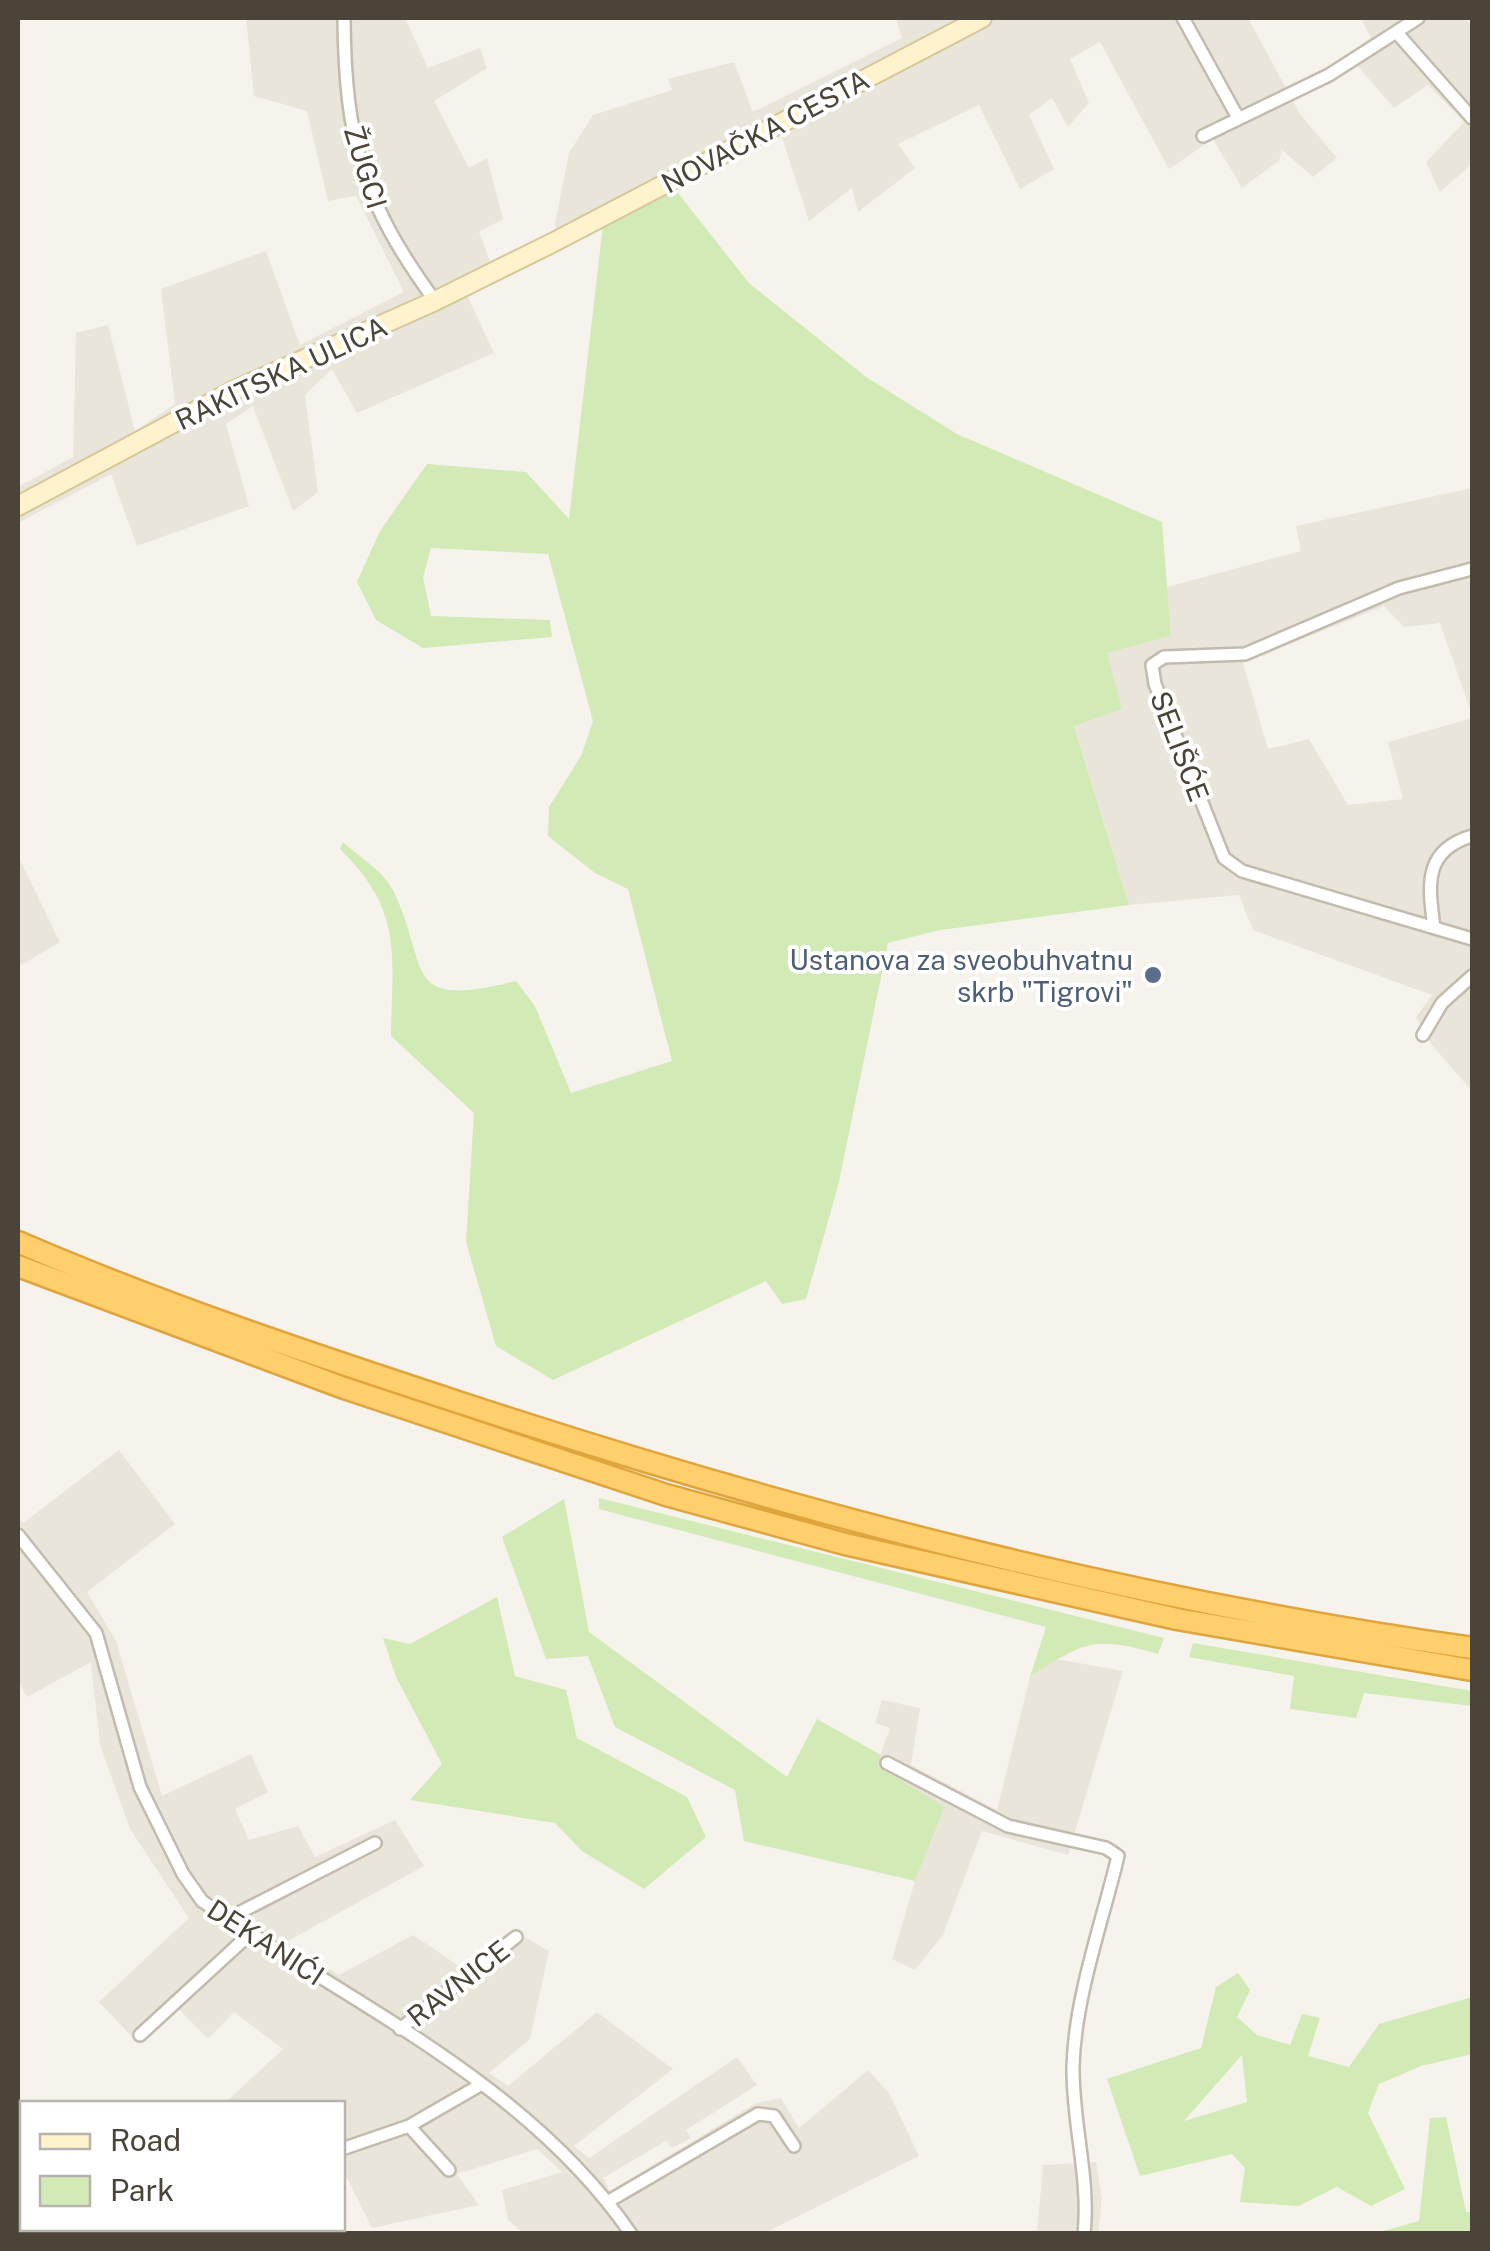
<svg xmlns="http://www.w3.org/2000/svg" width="1490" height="2251" font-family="'Public Sans',sans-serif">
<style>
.residential{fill:#eae5da}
.green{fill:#d2eab5;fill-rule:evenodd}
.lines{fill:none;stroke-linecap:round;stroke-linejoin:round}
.street-casing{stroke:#c2bbae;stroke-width:16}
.secondary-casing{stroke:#d6c79b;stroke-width:22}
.highway-casing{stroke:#e0a43c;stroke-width:25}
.street{stroke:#fff;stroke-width:11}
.secondary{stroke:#fff3cd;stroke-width:18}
.highway{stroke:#ffcf6e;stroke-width:20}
.service-dot{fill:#5c6f8a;stroke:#fff;stroke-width:4}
.labels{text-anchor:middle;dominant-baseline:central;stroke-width:8;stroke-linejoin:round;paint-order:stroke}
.street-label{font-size:28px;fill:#4b4439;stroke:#fff}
.service-label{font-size:28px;fill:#4e5e75;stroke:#fff;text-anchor:end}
</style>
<rect width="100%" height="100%" fill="#f6f3ec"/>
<!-- residential -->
<path class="residential" d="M246,18h159l23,50 52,-20 7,20 -53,33 35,67 18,-10 16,61 -24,13 17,45 -30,16 28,60 -137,60 -25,-44 -27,26 13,97 -25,19 -40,-105 -27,18 23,82 -112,40 -26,-72 -93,49v-36l55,-30 3,-124 32,-8 27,106 40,-27 -14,-115 105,-38 34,94 104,-53 -48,-96 -28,5 -21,-90 -53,-15z
M896,18h352l52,96 37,44 -24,19 -31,-27 -3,11 -37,27 -29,-49 -44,30 -69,-127 -30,17 19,44 -21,24 -16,-29 -23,17 25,54 -34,20 -41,-84 -81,39 17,24 -57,44 -6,-24 -43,33 -31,-96 -216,123 -7,-24 14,-71 24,-38 79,-25 -4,-11 66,-17 19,50 149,-74z
M1361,18h104l7,8v138l-32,28 -14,-30 38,-40 -36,-37 -34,23 -46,-53 23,-17z
M1472,488v227l-32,-92 -36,4 -20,-21 -141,57 25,86 41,-10 39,66 55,-6 -15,-57 84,-24v373l-41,-47 -15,-27 16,-22 -179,-65 -14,-35 -110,10 -55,-180 47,-16 -15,-56 65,-17 -4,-49 134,-36 -5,-25z
M18,856l42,86 -42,25z
M119,1450l56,74 -88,68 29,49 46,155 89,-42 17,38 -33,17 14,31 49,-14 17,31 80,-37 29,46 -138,76 53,33 74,-40 49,33 50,-38 37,21 -19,88 -41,34 19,13 89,-74 76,57 -99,77 15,12 148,-101 20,28 -71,45 5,8 -19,10 -6,-7 -63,37 7,13 146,-88 25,-5 18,30 69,-58 21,23 30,63 -154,77h-242l-15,-13 -6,-30 60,-18 -25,-23 -80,25 22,31 -107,23 -29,-58 -1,-66 -117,-1 58,-54 -49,-37 -26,27 -28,-29 -43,32 -38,-40 90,-84 -59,-89 -30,-84 -9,-83 -64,35 -9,-16v-163l5,5z
M1057,1659l66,12 -55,184 -86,-24 -39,104 -28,35 -23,-11 23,-78 30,-73 -69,-42 14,-38 -15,-5 7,-23 38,8 -9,57 86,45 33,-133z
M1096,2162l6,37 -4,34 -61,1 6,-69z"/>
<!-- green -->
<path class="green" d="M674,188l75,95 117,94 91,57 205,88 9,114 -64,17 15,56 -48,17 55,179 -189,25 -52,13 -50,243 -32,113 -24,5 -16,-23 -213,99 -57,-34 -30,-104 8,-129 -83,-77c1,-82 13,-124 -51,-187l3,-7c15,14 43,31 51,50 37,81 7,117 122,89l19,25 36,87 101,-32 -44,-172 -33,-16 -47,-37 1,-29 32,-51 12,-35 -45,-167 -117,-6 -8,29 8,39 119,4 2,17 -129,11 -47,-28 -19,-38 23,-51 47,-67 99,8 43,47 34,-294z
M599,1498l565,140 -6,16c-64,-18 -73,-13 -128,23l16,-50 -447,-118z
M564,1499l25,133 198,145 30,-58 64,36 -4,11 68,41 -30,74 -171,-40 -9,-51 -120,-63 -27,-71 -42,3 -44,-122z
M497,1597l18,79 51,14 11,48 110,59 19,40 -62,52 -62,-38 -27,-28 -145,-23 32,-36 -46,-87 -13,-39 27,6z
M1193,1643l279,48v15l-108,-13 -8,25 -66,-9 4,-33 -105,-19z
M1238,1973l12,17 -13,27 20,18 33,10 12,-31 18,4 -12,38 41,11 30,-43 93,-27v57l-51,12 -42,18 -11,29 37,76 -34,17 -34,-19 -39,19 -58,-4 5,-34 -13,-14 -92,22 -33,-97 94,-31 15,-61zM1242,2056l5,46 -63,19 57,-65z
M1446,2117l20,95h6v21h-96l43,-12 11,-103z"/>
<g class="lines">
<!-- street casing -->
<g class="street-casing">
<path id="street" d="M344,18c1,123 19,184 91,283
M1183,18l54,98
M1397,33l75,85
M1203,136l126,-61 89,-57
M1472,569l-73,19 -154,66 -81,3 -12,8 3,19 69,174 18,13 230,68
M1434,927c-6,-43 -10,-77 38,-91
M1423,1035l19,-32 30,-27
M18,1535l78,98 44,154 43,87 19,27c147,102 325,181 429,333
M887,1763l121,63 98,22 12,8c-16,67 -43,141 -45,210 -1,56 17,112 11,168
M227,1919l148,-76
M400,2029l116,-92
M140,2035l111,-102
M409,2126l40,44
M342,2149l67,-23 73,-42
M18,2163l4,3
M609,2201l149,-87 16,2 20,30
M166,2228l12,6
M240,2234l5,-6"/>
</g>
<!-- secondary casing -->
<g class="secondary-casing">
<path id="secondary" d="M18,506l217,-116 200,-89 119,-59 428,-224"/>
</g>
<!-- highway casing -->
<g class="highway-casing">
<path id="highway" d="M18,1242c143,62 294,112 443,161 332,109 665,196 1011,245
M18,1266l326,122 322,107 179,49 332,75 295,51"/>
</g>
<!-- street -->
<use href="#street" class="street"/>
<!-- secondary -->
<use href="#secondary" class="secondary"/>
<!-- highway -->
<use href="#highway" class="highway"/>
</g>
<!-- markers -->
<circle class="service-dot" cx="1153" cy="975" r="10"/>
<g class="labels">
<!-- street labels -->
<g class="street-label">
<text transform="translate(765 131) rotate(-28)">NOVAČKA CESTA</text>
<text transform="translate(366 167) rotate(73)">ŽUGCI</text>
<text transform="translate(281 373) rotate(-25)">RAKITSKA ULICA</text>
<text transform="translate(1180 746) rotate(69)">SELIŠĆE</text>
<text transform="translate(266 1942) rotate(33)">DEKANIĆI</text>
<text transform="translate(458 1983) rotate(-38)">RAVNICE</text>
</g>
<!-- service labels -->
<g class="service-label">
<text x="1133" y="959">Ustanova za sveobuhvatnu<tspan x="1133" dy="32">skrb "Tigrovi"</tspan></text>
</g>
</g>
<!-- border -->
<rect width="1490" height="2251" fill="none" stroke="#4b4439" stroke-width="40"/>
<!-- legend -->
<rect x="20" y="2101" width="325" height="130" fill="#ffffff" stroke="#b7b4b0" stroke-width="2.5"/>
<rect x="40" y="2134" width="50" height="15" fill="#fff3cd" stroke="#b7b4b0" stroke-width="2.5"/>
<text x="110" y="2151" font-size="30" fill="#4b4439">Road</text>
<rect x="40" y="2176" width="50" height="30" fill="#d2eab5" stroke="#b7b4b0" stroke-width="2.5"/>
<text x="110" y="2201" font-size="30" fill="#4b4439">Park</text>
</svg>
